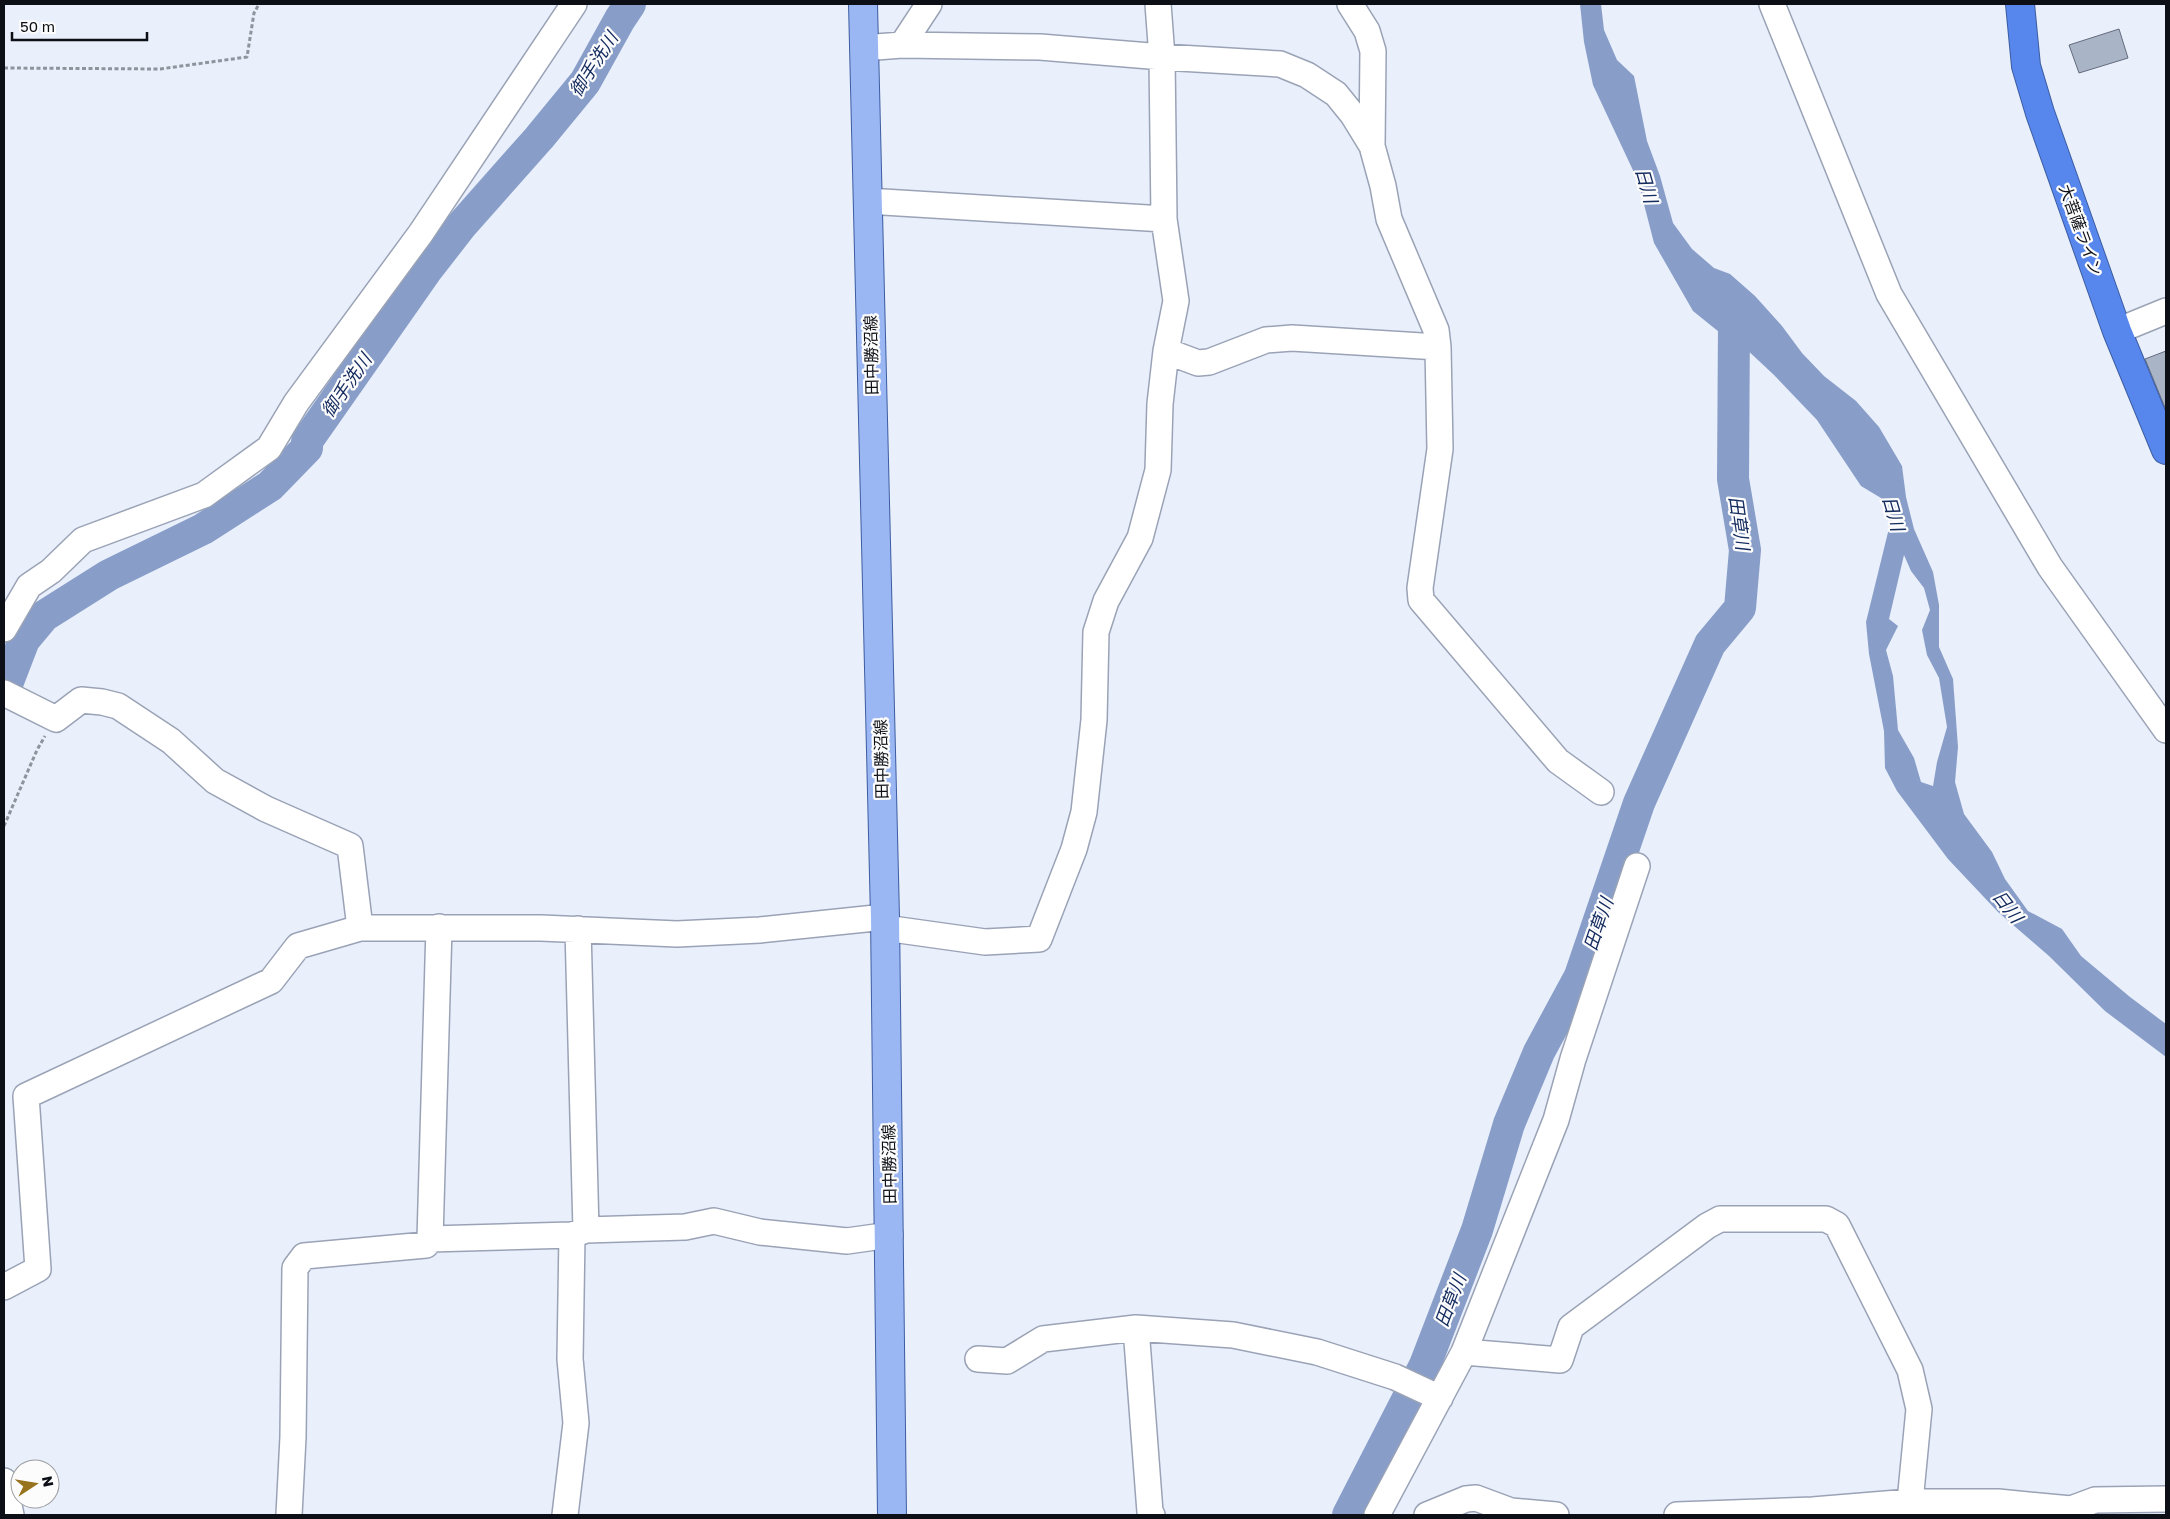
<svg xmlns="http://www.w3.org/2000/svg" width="2170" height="1519" font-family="'Golos Text','Noto Sans JP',sans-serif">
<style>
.water{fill:#889ec8;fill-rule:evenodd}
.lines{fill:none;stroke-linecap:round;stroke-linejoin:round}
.river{stroke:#889ec8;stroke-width:32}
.building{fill:#aab4c7;stroke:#636c7d}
.minor-casing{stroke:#9aa3b6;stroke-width:28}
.major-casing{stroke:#3d5da1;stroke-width:30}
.highway-casing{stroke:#3d5da1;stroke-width:30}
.path{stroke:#8e939c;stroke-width:3;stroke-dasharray:4 2.5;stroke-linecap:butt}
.minor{stroke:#fff;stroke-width:25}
.major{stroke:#9ab7f4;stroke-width:28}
.highway{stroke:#5787ed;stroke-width:28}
.labels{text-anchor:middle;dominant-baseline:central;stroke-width:4.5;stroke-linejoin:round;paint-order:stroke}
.street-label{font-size:16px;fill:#0c0f15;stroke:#fcfcfc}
.water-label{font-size:18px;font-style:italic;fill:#152c60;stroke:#fcfcfc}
</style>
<rect width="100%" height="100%" fill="#e9effb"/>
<!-- water -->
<path class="water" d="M1580,4h21l3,26 13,30 17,16 13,65 13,35 13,47 19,26 22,19 16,6 25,22 27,30 20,27 22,23 32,25 23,26 23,39 4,31 8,32 19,43 6,33v42l14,32 5,68 -3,35 9,32 28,38 13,27 23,32 34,18 19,27 49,41 36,27v33l-61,-46 -56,-55 -51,-44 -50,-53 -51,-68 -12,-23 -1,-37 -15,-77 -3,-32 25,-102 -10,-22 -20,-12 -44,-66 -43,-45 -31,-29 -10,22 -9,-32 -31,-25 -39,-68 -16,-62 -45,-96 -9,-43zM1904,555l7,16 13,17 6,22 -8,20 5,25 12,23 8,49 -10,35 -4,24 -12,-4 -7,-24 -16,-28 -5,-54 -7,-26 12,-24 -9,-7z"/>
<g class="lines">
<!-- river -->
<path class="river" d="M4,692l20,-52 20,-24 65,-41 94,-46 67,-43 37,-38v-7l119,-170 35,-45 78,-88 46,-56 35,-63 10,-15
M1348,1515l77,-150 52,-135 32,-106 30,-72 41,-76 59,-173 71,-159 30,-36 5,-58 -12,-71 1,-155"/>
</g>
<!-- building -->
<path class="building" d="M2119,29l9,29 -49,15 -10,-28z
M2166,351v59l-21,-51z"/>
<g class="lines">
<!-- minor casing -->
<g class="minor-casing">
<path id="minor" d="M1350,4l17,27 6,20 -1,95
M1772,4l117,290 161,273 116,163
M902,45l27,-41
M863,48l39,-3 138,2 122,10 118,7 27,11 29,19 17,21 19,31 11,40 6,33 47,111 2,17 2,102 -20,139 1,12 137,161 43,31
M867,201l297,18
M2117,331l49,-20
M1166,351l32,12 11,-1 57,-22 26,-2 146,9
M4,629l25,-43 22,-15 32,-31 121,-45 65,-47 27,-45 125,-170 153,-229
M4,693l52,26 25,-19 21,2 16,4 53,35 44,40 51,28 84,37 10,82
M885,928l100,14 54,-3 35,-90 10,-37 10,-92 2,-88 10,-31 34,-63 18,-68 2,-66 6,-53 10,-50 -12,-82 -2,-162 -4,-53
M578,929l8,301
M430,1239l142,-4 14,-5 99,-3 29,-6 46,11 87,9 43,-6
M4,1287l34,-18 -12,-173 245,-115 27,-35 62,-18h181l136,6 83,-4 125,-13
M1136,1328l14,184 2,3
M1464,1352l96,8 11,-33 136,-101 13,-7h106l11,6 73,145 9,39 -9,93
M978,1359l29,2 36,-22 93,-11 97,7 84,17 78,25 45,21
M4,1481l7,34
M289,1515l4,-78 2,-169 9,-12 122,-11 4,-6 9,-312
M565,1515l11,-92 -6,-64 2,-124
M1377,1515l87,-163 92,-232 17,-61 64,-193
M1427,1515l39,-16 10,-1 35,13 45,4
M1677,1515l136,-5 97,-8h88l73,7 24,-9 71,-1"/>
</g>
<!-- major casing -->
<g class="major-casing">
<path id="major" d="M863,4l22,913 7,598"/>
</g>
<!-- highway casing -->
<g class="highway-casing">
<path id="highway" d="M2020,4l6,62 14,47 77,218 49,119"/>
</g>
<!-- path -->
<path class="path" d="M4,68l156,1 87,-12 7,-44 5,-9
M4,826l33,-76 8,-14"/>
<!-- minor -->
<use href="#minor" class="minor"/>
<!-- major -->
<use href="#major" class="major"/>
<!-- highway -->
<use href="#highway" class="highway"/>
</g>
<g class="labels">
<!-- street labels -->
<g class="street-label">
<text transform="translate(2081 230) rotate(70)">大菩薩ライン</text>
<text transform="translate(871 355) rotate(-91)">田中勝沼線</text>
<text transform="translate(881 759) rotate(-91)">田中勝沼線</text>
<text transform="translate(889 1164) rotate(-91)">田中勝沼線</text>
</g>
<!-- water labels -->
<g class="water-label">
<text transform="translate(593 64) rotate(-57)">御手洗川</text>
<text transform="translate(1647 185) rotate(74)">日川</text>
<text transform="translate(346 385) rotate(-55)">御手洗川</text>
<text transform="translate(1894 513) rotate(74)">日川</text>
<text transform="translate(1740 523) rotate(82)">田草川</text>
<text transform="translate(2008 906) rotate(52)">日川</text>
<text transform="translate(1598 924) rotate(-71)">田草川</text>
<text transform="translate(1450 1300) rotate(-69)">田草川</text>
</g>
</g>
<!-- border -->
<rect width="2170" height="1519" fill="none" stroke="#0c0f15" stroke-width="10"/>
<!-- north arrow -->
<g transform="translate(35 1484) rotate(78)"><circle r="24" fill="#fcfcfc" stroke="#9c9da0"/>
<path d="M0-4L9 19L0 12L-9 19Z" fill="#98731e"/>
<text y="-8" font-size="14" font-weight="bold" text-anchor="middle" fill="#0c0f15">N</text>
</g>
<!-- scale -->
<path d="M12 32v8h135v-8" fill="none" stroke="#0c0f15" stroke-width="2.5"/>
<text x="20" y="32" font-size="15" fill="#0c0f15" stroke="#fcfcfc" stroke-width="4" paint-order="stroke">50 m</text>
</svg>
